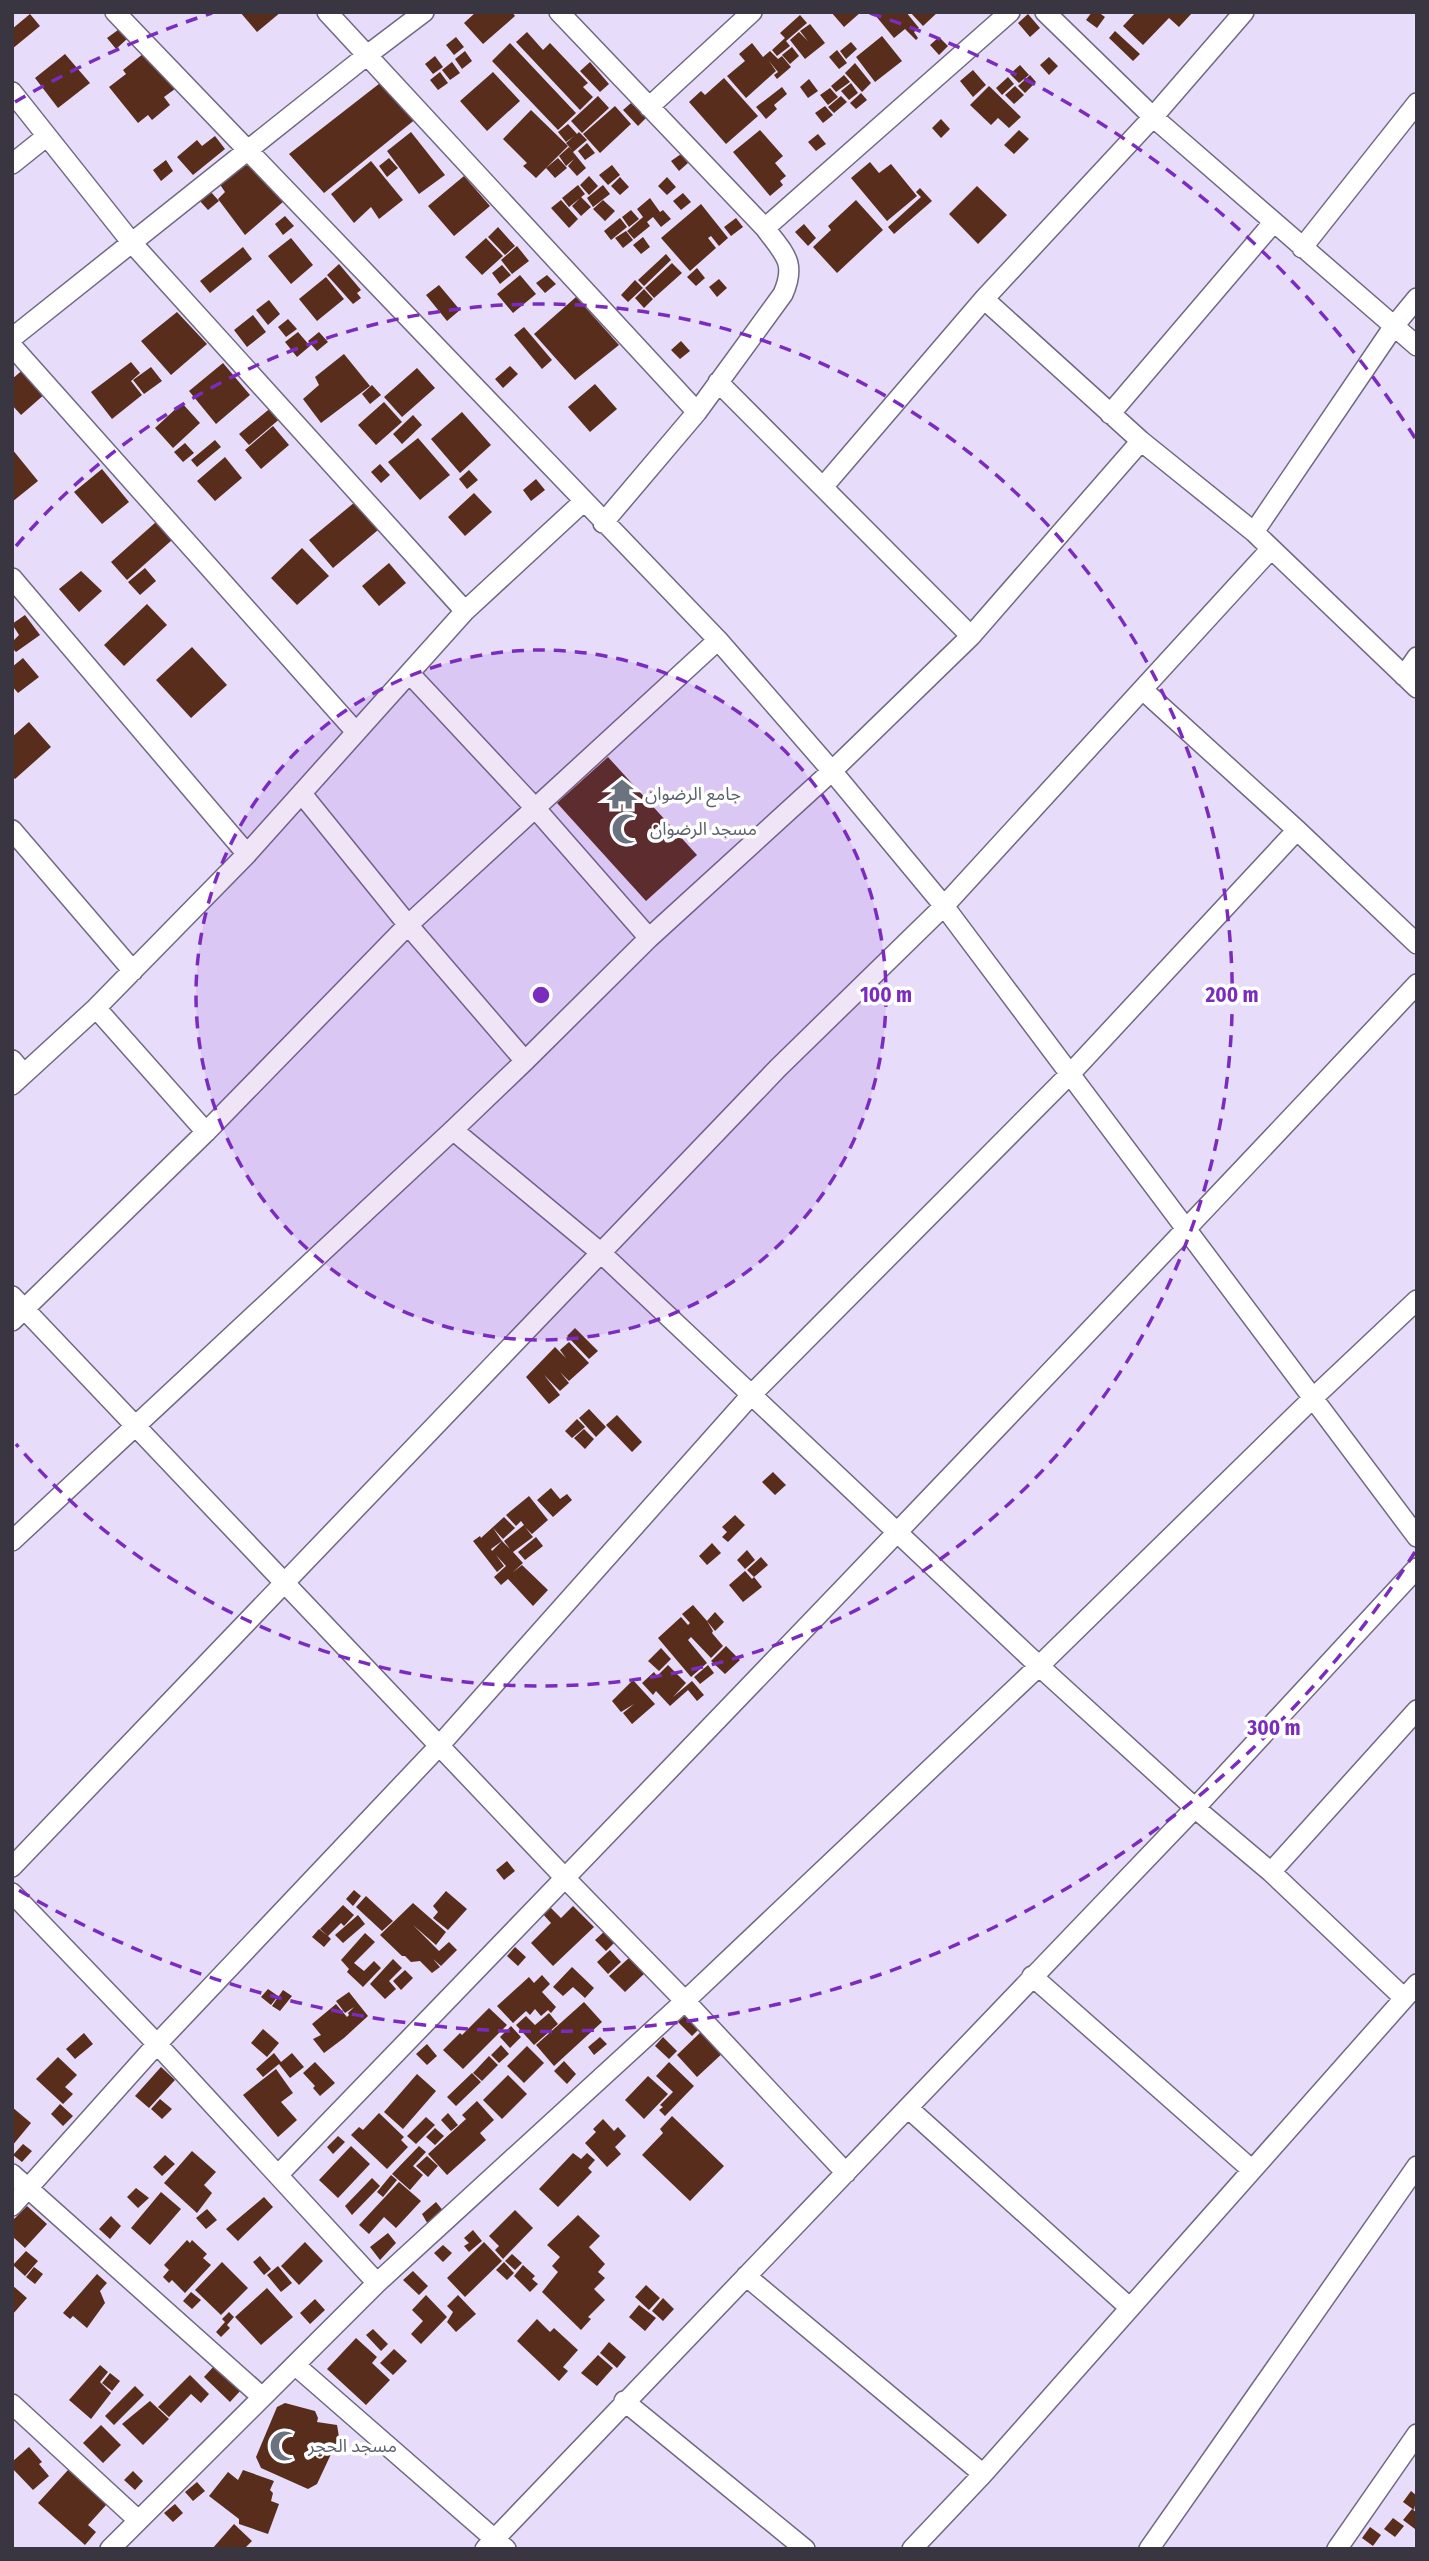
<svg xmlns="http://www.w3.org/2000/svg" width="1429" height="2561" font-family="'Fira Sans Condensed','Noto Sans Arabic',sans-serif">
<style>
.building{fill:#592d1c}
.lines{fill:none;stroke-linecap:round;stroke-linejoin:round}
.minor-casing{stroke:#716882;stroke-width:22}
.minor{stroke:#fff;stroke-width:19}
.ring{fill:none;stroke:#7b2cbf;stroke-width:3.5;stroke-dasharray:12 9}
.labels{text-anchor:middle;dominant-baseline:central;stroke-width:7;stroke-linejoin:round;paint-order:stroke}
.worship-label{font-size:18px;fill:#5b616d;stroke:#fff;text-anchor:start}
.centre{fill:#7b2cbf;stroke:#fff;stroke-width:3.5}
.ring-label{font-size:21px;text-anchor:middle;font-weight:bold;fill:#7b2cbf;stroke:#fff;stroke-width:7;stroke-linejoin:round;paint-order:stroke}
</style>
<rect width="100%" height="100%" fill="#e7ddfb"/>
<!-- building -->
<path class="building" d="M240,12h41l-24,20z
M476,12h36l3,4 -32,28 -19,-21z
M831,12h30l-17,15z
M878,12h28l13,16 -5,4 4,6 -2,2 -11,-11 -11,9 -19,-23z
M910,12h28l-15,14z
M1092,12h6l7,5 -8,11 -11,-8z
M1136,12h57l-14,15 -10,-9 -26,27 -20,-19z
M30,14l10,12 -28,23v-20z
M1028,14l12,14 -10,9 -12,-14z
M800,15l7,8 -21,18 4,5 -13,10 -5,-6 13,-12 -5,-5z
M810,24l15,19 -20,16 -15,-19 9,-8 9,9 -8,-10z
M118,30l9,9 -11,10 -9,-11z
M1115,31l25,23 -7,7 -24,-23z
M527,32l16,18 7,-7 38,40 -5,4 10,10 -13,13 -64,-68z
M882,36l20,25 -27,21 -19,-25z
M456,37l8,10 -10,8 -8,-10z
M939,37l9,9 -9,9 -9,-10z
M851,42l6,7 -11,10 -6,-8z
M510,43l66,70 -18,17 -66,-69z
M752,43l11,14 7,-6 8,8 4,-3 9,11 -14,12 -3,-4 4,-3 -9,-11 7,10 -30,27 -19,-22 18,-15 -6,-7z
M792,47l7,9 -9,8 -8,-9z
M149,49l30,37 -15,11 6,8 -18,15 -4,-5 -10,8 -29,-36 17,-13 -3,-4z
M837,50l10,13 -8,6 -10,-12z
M465,51l7,10 -10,8 -7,-10z
M65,54l25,29 -32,25 -23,-30z
M435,56l8,11 -10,7 -8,-10z
M1049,57l9,9 -9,9 -9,-10z
M452,62l8,11 -10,7 -8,-10z
M590,62l19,22 -9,8 -20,-21z
M855,63l16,20 -9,9 -17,-19z
M1020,65l9,10 -10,8 -9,-9z
M973,70l13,15 -13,12 -13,-16z
M440,72l8,11 -10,7 -8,-10z
M493,72l27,29 -33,30 -27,-30z
M844,75l6,7 -14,10 -5,-6z
M1030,75l6,7 -11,11 -7,-7z
M1008,77l6,7 -12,11 -6,-7z
M724,78l34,38 -32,28 -37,-42 12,-11 4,4z
M809,79l9,12 -10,7 -8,-11z
M384,80l33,38 -93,75 -35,-39z
M851,83l7,10 -9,7 -8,-9z
M989,86l32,31 -12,11 -11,-10 -7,7 -21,-20z
M1015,86l9,9 -10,9 -9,-9z
M782,87l5,7 -13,11 3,4 -11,10 -10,-12z
M830,88l8,9 -10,8 -8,-10z
M861,93l6,7 -11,9 -6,-6z
M598,96l11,12 -27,25 -11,-12z
M841,96l6,6 -13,11 -6,-6z
M631,103l15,15 -8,8 -15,-16z
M615,106l16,18 -31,29 -17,-19z
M825,106l8,9 -10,8 -8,-10z
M531,110l37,36 -32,32 -13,-12 4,-3 -24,-24z
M941,119l9,10 -9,9 -9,-10z
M568,124l9,10 2,-2 8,8 -14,12 13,16 -9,8 -9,-10 6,-7 -8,7 -7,-10 10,-9 3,3 -6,-7 8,-7 -8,6 -8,-10z
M760,130l23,26 -8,7 11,13 -6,5 3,4 -13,11 -37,-44z
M1019,130l10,9 -15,15 -10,-9z
M411,132l34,43 -26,19 -32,-43z
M818,134l8,10 -10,7 -8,-9z
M215,136l10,13 -32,26 -16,-18 20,-17 5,6z
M587,143l8,10 -10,7 -7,-9z
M681,154l7,9 -9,8 -8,-10z
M389,158l9,10 -11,9 -8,-11z
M558,158l9,10 -12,10 -9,-10z
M247,159l37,42 -39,34 -27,-36 7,-7 -6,-9z
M166,160l7,11 -12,10 -8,-11z
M371,161l32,39 -24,19 -8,-12 -17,16 -23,-29z
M870,162l9,11 12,-9 26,32 -30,25 -36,-43z
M612,165l8,10 -12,10 -9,-10z
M464,176l26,30 -36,30 -26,-30z
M589,176l9,10 -9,9 -9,-10z
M620,177l9,10 -9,8 -9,-9z
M667,177l9,10 -9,8 -9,-9z
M578,185l7,9 -16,13 -7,-9z
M603,185l7,9 -17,13 -6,-9z
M977,186l30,29 -29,29 -29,-30z
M920,188l12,13 -38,33 -6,-7 33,-30 -5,-5z
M210,191l9,10 -11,9 -9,-10z
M683,193l8,9 -10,8 -8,-9z
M581,197l10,10 -10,9 -9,-10z
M650,198l10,14 3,-2 8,9 -10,8 -8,-10 -6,5 3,4 -16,13 -7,-8 16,-14 -6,-8z
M561,200l17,19 -9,9 -18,-20z
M603,200l12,11 -10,10 -12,-12z
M856,200l27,30 -46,43 -24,-26 18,-17 -3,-4z
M701,204l27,34 -9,8 -8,-10 -3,2 8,10 -26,23 -29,-33z
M631,210l8,9 -10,8 -7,-10z
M285,216l9,10 -11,9 -8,-11z
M620,218l7,9 -16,13 -7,-9z
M736,218l7,9 -12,9 -7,-9z
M804,224l12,14 -8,8 -13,-14z
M498,227l17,19 -10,9 -17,-18z
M626,231l7,9 -10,8 -8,-10z
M643,237l7,10 -9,7 -8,-9z
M291,238l22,27 -22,19 -23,-28z
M486,238l17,18 -21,19 -17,-18z
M517,246l12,15 -17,13 -11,-14z
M243,247l9,12 -42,34 -10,-12z
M666,254l5,6 -27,26 -6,-6z
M672,263l10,10 -28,25 -9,-10z
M339,264l22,26 -4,3 4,5 -8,6 -26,-29z
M502,265l9,10 -11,9 -8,-11z
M697,268l8,10 -9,8 -9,-9z
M520,275l16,19 -23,19 -16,-19z
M547,275l9,9 -11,9 -9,-10z
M326,277l18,22 -27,22 -18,-22z
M719,279l8,9 -10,9 -8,-10z
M635,280l8,8 -15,14 -7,-7z
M439,285l21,25 -13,11 -21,-26z
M644,289l9,10 -9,9 -9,-10z
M576,297l43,48 -44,35 -41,-46z
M269,300l11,14 -12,11 -12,-15z
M177,312l30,32 -36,31 -30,-34z
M253,315l13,17 -19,15 -13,-17z
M288,319l9,10 -11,8 -8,-10z
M524,327l28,33 -10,9 -28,-34z
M298,332l12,14 -13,11 -12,-15z
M319,332l9,10 -11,9 -9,-10z
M681,341l9,10 -10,8 -9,-9z
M344,354l26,32 -49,37 -18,-24 16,-14 -4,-8z
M131,362l9,11 -9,8 11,14 -30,24 -21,-27z
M223,363l27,32 -34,29 -27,-33z
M510,366l8,8 -15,14 -8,-9z
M151,367l11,14 -18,13 -11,-14z
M25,368l21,25 -25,22 -9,-10v-26z
M417,368l18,20 -33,29 -18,-20z
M595,384l22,25 -27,23 -22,-25z
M372,385l9,10 -11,9 -8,-10z
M384,402l18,20 -26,23 -18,-20z
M182,403l18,20 -27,25 -18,-20z
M273,406l9,11 -33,28 -10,-11z
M462,412l29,33 -31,28 -29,-34z
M413,415l9,10 -20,19 -9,-10z
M273,426l16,19 -28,24 -16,-19z
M418,438l32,37 -30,25 -32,-38z
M215,440l6,7 -24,20 -6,-7z
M185,443l9,10 -11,9 -9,-10z
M12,449l26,32 -26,21z
M225,457l17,21 -27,23 -18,-20z
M380,464l10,11 -9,8 -10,-11z
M102,469l27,33 -27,22 -28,-32z
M469,470l9,10 -11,9 -8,-10z
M536,479l9,11 -14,11 -8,-11z
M474,493l18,19 -27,24 -17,-19z
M355,502l23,28 -45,38 -24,-28z
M156,522l16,18 -45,40 -16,-18z
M302,548l27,28 -32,29 -26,-27z
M389,563l17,20 -27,23 -17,-20z
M145,568l11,13 -16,14 -12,-13z
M81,571l21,20 -23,21 -20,-23z
M147,604l20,21 -43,41 -20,-21z
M25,615l15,20 -24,17 -4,-4v-6l7,-7 -7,-11z
M192,647l35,38 -36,33 -35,-38z
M23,658l16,19 -21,16 -6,-7v-19z
M29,722l22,25 -36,32 -3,-3v-39z
M608,757l89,98 -51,46 -89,-98z
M575,1328l23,23 -9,8 -22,-23z
M569,1342l20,21 -20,18 -9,-9 9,11 -9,8 -16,-16 16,20 -11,9 -23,-27 29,-30 11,11 -6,-8z
M589,1409l17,18 -10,10 -17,-19z
M617,1415l25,27 -10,10 -26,-27z
M577,1419l8,8 -13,11 -7,-7z
M584,1429l10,10 -9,10 -11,-11z
M773,1472l13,13 -11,10 -13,-13z
M551,1488l14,17 -5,-6 7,-5 5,6 -19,17 -16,-17z
M529,1496l19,24 -16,14 -7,-7 8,10 -20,15 10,11 -11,10 10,-8 26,25 -15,16 -25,-27 -7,6 -7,-8 12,-11 -10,-11 8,11 -7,6 -24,-31 7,-5 1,2 23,-21 11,11 -12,11 -10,-11 9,13 -11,8 1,2 10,-10 8,8 -6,-8 20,-16 -3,-4 -5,5 -10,-11z
M735,1515l10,10 -17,17 -6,-5 5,-5 -5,-5z
M536,1537l7,9 -18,14 -7,-8z
M712,1543l9,10 -14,12 -8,-9z
M747,1550l8,10 -10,9 -8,-9z
M761,1557l7,8 -14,12 8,10 -19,15 -14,-17 16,-14 7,8 2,-2 -7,-7z
M693,1605l14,16 8,-9 9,10 -9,9 -8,-10 6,10 -1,2 11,13 -12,12 -20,-21 -3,3 19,23 -16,14 -33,-39 23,-21 7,8 2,-2 -8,-9z
M726,1646l14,14 -15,14 -14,-13z
M661,1648l10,11 -12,12 -11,-10z
M668,1665l18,18 -13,14 19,-16 12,14 -7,6 -9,-11 -18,16 -14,-15 -3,4 -11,-12 12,-11 3,4z
M708,1665l6,8 -14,11 -6,-7z
M633,1680l22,24 -23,20 -9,-11 11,-9 -13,8 -9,-11z
M507,1861l8,10 -11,9 -8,-10z
M354,1890l7,6 -8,10 -7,-7z
M446,1891l21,18 -19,21 -15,-12 5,-6 -5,-6z
M366,1896l27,25 -11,10 -26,-24z
M413,1903l33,29 -10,13 -23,-20 26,26 10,-9 8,8 -16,16 -8,-7 7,8 -8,6 -12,-12 -9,1 -6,-6h-3l-22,-21z
M343,1905l11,10 -10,11 -3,-3 -13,13 3,3 -7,8 -12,-10 7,-8 9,7 -8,-7z
M548,1905l13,13 12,-12 21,21 -41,39 -22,-23 20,-20 -10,-11z
M358,1915l7,9 -22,19 -8,-8z
M606,1930l10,11 -10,10 -11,-11z
M365,1933l10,9 -21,21 10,8 10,-10 7,7 -18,19 -16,-15 2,-3 -8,-9z
M515,1947l11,10 -8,9 -11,-10z
M610,1950l11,12 -13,12 -11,-12z
M630,1957l15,16 -20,19 -16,-16z
M393,1959l9,9 -13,13 7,8 -11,10 -15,-15z
M572,1967l22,21 -9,10 -12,-11 -10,9 -10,-9z
M405,1970l8,8 -12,12 -8,-9z
M542,1975l8,9 -8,8 14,15 -5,6 -3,-3 -7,6 -6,-7 -5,6 -4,-4 -13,12 -16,-17 32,-29 5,6z
M268,1989l10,7 -7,9 -10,-8z
M283,1990l9,6 -12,15 -8,-5z
M349,1992l19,24 -24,22 -20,15 -11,-14 8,-4 -9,-11 24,-20 11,13 2,-2 -1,-2 6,-6 -9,6 -9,-12z
M584,2002l18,20 -48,44 -18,-21z
M489,2008l18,17 -44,44 -20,-19 17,-17 2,2z
M549,2013l9,11 -24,21 -18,-20 10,-9 9,9z
M688,2013l13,14 -9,9 -14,-14z
M511,2026l10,11 -11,11 -10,-11z
M263,2029l16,14 -12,14 -16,-14z
M704,2029l21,22 -28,26 -20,-22z
M84,2033l9,11 -18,15 -9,-10z
M600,2037l7,7 -13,11 -6,-8z
M663,2037l14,14 -8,8 -14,-13z
M427,2044l10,12 -10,9 -11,-11z
M501,2045l8,9 -10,9 -8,-8z
M527,2046l17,17 -20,20 -17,-17z
M274,2053l7,9 11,-9 12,14 -14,11 -11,-14 -16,13 -7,-8z
M489,2056l9,9 -16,16 -9,-8z
M58,2057l19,18 -12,12 8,7 -10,10 -27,-25z
M564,2061l12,13 -9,10 -13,-13z
M315,2062l20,21 -15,13 -7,-8 2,-2 -12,-13z
M669,2062l25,24 -29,30 -6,-6 4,-3 -3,-2 13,-13 -17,-16z
M161,2067l14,13 -26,28 -14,-12z
M276,2069l17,24 -12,9 16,18 -19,17 -35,-42z
M472,2073l9,9 -25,24 -9,-9z
M417,2074l19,17 -33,38 -19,-17z
M508,2075l19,19 -25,25 -19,-19z
M648,2076l20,18 -24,25 -19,-19z
M160,2099l12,10 -10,10 -11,-10z
M477,2101l17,19 -14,13 6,7 -39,35 -19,-21 38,-35 -4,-4z
M60,2104l13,12 -10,10 -12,-12z
M12,2107l19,16 -19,23z
M379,2113l25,24 -3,3 7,7 -21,22 -36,-34 8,-8 4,3z
M448,2113l10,12 -7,6 -10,-11z
M672,2116l52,50 -34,35 -48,-46 21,-22 -3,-4z
M426,2117l9,8 -19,19 -9,-8z
M603,2119l11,12 4,-4 8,9 -11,11 6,7 -14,13 -22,-24 11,-11 -3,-3z
M435,2128l9,8 -9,9 -9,-8z
M338,2136l7,6 -12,12 -6,-7z
M23,2144l9,7 -10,11 -9,-7z
M351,2146l19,18 -32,34 -19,-18z
M419,2146l7,6 -13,14 10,9 -13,15 -18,-16z
M192,2151l24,21 -12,13 8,8 -15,20 -33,-30z
M573,2153l8,6 6,-6 8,7 -7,8 4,4 -34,35 -19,-18z
M165,2155l10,9 -13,12 -9,-9z
M427,2156l11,10 -10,11 -12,-11z
M391,2175l6,5 -14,17 -6,-5z
M372,2178l8,8 -28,29 -7,-9z
M399,2182l22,19 -25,27 -12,-11 -15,17 -10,-9z
M136,2188l13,10 -11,10 -11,-11z
M161,2192l20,17 -31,36 -19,-17z
M264,2197l9,10 -35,34 -12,-12z
M436,2202l9,11 -16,13 -7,-12z
M27,2206l20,18 -22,24 -13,-12v-15z
M207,2209l10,11 -11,9 -10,-11z
M515,2210l18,18 -30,31 -8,-9 4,-4 -10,-10z
M578,2215l22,21 -11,11 16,17 -7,8 7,6 -11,11 11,11 -17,17 3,2 -10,11 -39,-38 16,-20 -6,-6 8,-9 -13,-12z
M111,2216l10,10 -11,13 -11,-10z
M473,2230l9,11 -13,11 -5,-6 5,-3 -5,-5z
M388,2233l8,10 -16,17 -10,-13z
M187,2240l3,3 2,-3 15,14 -4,4 8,7 -26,28 -13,-13 -3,3 -6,-6 6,-7 -5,-5z
M305,2242l18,19 -24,24 -18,-19z
M484,2242l18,19 -37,36 -18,-19z
M443,2245l9,8 -9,9 -9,-9z
M26,2251l12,10 -13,15 -12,-11z
M512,2254l10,9 -7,7 -10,-9z
M260,2256l11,13 -7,6 -11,-13z
M222,2262l26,26 -27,27 -26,-25z
M504,2262l10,11 -7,7 -11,-10z
M523,2265l12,11 -3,3 6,5 -8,8 -16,-16z
M278,2266l14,17 -11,9 -14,-17z
M34,2267l9,7 -8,10 -9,-7z
M413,2271l15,15 -9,9 -16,-15z
M97,2274l10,9 -7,8 5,12 -18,25 -14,-12 -3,3 -7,-6z
M12,2285l15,13 -15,17z
M646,2285l14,13 -11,12 -14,-13z
M267,2288l26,29 -32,28 -26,-28z
M191,2292l10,8 -9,9 -9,-8z
M426,2295l21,22 -26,27 -10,-10 12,-13 -11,-11z
M458,2295l18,19 -20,18 -9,-10 6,-10 -6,-6z
M663,2298l11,11 -11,12 -11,-10z
M315,2299l10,11 -15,14 -10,-11z
M639,2305l17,13 -11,13 -16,-14z
M229,2312l5,5 -7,8 3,3 -9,9 -5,-5 9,-10 -3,-3z
M537,2319l13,13 4,-4 24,22 -15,17 5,4 -9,10 -42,-40z
M373,2329l15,15 -7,7 -15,-16z
M356,2338l21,19 -5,6 18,17 -24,25 -39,-36z
M609,2342l17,15 -9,11 -17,-15z
M394,2349l13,12 -14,14 -13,-12z
M598,2355l15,13 -16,18 -16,-13z
M100,2365l8,7 -8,10 11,11 -20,26 -22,-19z
M215,2365l26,25 -11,12 -26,-25z
M110,2373l10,8 -8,10 -10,-8z
M190,2375l19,19 -8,9 -10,-9 -22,23 -11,-10z
M135,2386l9,9 -30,30 -9,-9z
M150,2401l19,18 -26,26 -21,-21z
M285,2403l30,8 3,7 -1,4 20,3 2,12 -22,47 -9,5 -47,-21 -5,-11 21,-50z
M101,2425l20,20 -18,18 -20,-20z
M29,2447l13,15 -3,2 10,12 -16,14 -21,-22v-6z
M68,2470l39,34 -19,21 8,7 -11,13 -47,-42z
M243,2470l31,11 -4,9 3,3 -2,8 8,3 -11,30 -29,-10v-5l-30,-23 19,-24 10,8z
M133,2471l10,10 -8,9 -11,-10z
M197,2482l8,9 -12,10 -8,-9z
M1411,2491l6,5 -3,14 -11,-8z
M175,2504l8,9 -10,9 -9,-9z
M1412,2509l5,4 -2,16 -12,-9z
M1393,2518l11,8 -9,11 -11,-8z
M234,2524l18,17 -8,8h-32z
M1370,2527l11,8 -8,11 -11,-8z"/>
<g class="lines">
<!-- minor casing -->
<g class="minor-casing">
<path id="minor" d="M115,12l603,628 114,131 112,135 473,631
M327,12l370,400
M559,12l206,216c19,26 32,34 18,66l-86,118 -94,111
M1045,12l108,105 264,229
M12,92l120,151 333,368
M649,107l103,-95
M12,164l35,-28
M765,228l245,-216
M1302,248l115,-145
M984,299l157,142 113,91 163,156
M12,338l354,-282 58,-44
M12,346l344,386
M718,382l253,254
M1110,414l163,-191
M823,487l161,-188 169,-182 91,-105
M1254,532l140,-206 23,-28
M12,578l235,276
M410,674l126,135 113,129
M1404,676l13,-19
M1143,690l154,140 120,114
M302,794l106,131 117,136
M12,830l121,141
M96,1008l110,124
M12,1060l12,14
M12,1085l84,-77 151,-154 218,-243 118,-109
M453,1130l147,122 439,414 156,142 76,64 133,126
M12,1296l553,582 120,123 161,172
M12,1321l194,-189 202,-207 310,-285
M12,1541l441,-411 72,-69 124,-123 183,-167 139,-135 170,-195
M12,1867l766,-799 166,-162 326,-356
M1271,1872l146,-162
M12,1893l145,151 220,239
M1032,1976l220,194
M908,2108l222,200
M12,2174l250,223
M278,2175c382,-395 763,-790 1139,-1191
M12,2206l145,-162 282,-298 313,-352 318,-320 227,-244
M746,2276l237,198
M295,2365l211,184
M624,2401l181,148
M12,2404l126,116
M110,2549l267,-266 308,-282 354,-335 274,-268 104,-98
M485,2549l710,-741 222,-240
M912,2549l71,-75 434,-490
M1149,2549l268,-383
M1337,2549l80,-115"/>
</g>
<!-- minor -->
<use href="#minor" class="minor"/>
</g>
<!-- distance rings -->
<circle cx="541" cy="995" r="345" fill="#7b2cbf" fill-opacity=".12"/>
<g class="ring">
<circle cx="541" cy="995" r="345"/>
<path d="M16 546A691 691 0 1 1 16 1444"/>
<path d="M1415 1552A1036 1036 0 0 1 15 1888M15 102A1036 1036 0 0 1 212 13M870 13A1036 1036 0 0 1 1415 438"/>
</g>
<!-- icons -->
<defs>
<g id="temple-bare" transform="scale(2.415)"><path d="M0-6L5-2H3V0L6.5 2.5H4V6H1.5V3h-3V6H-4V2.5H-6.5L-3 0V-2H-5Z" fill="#6b7280" stroke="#fff" stroke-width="2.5" paint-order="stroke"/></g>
<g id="mosque-bare" transform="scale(2.415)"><path d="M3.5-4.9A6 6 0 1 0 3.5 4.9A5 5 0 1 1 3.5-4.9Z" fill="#6b7280" stroke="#fff" stroke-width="2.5" paint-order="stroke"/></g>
</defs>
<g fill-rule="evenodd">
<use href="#temple-bare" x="622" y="794"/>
<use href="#mosque-bare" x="627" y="829"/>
<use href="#mosque-bare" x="285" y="2446"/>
</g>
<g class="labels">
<!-- worship labels -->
<g class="worship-label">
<text x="645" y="794">جامع الرضوان</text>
<text x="650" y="829">مسجد الرضوان</text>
<text x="308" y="2446">مسجد الحجر</text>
</g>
</g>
<circle cx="541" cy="995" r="10" class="centre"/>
<g class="ring-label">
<text x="886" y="1002">100 m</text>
<text x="1232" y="1002">200 m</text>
<text x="1274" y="1735">300 m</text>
</g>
<!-- border -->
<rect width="1429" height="2561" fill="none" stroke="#393541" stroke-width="28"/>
</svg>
